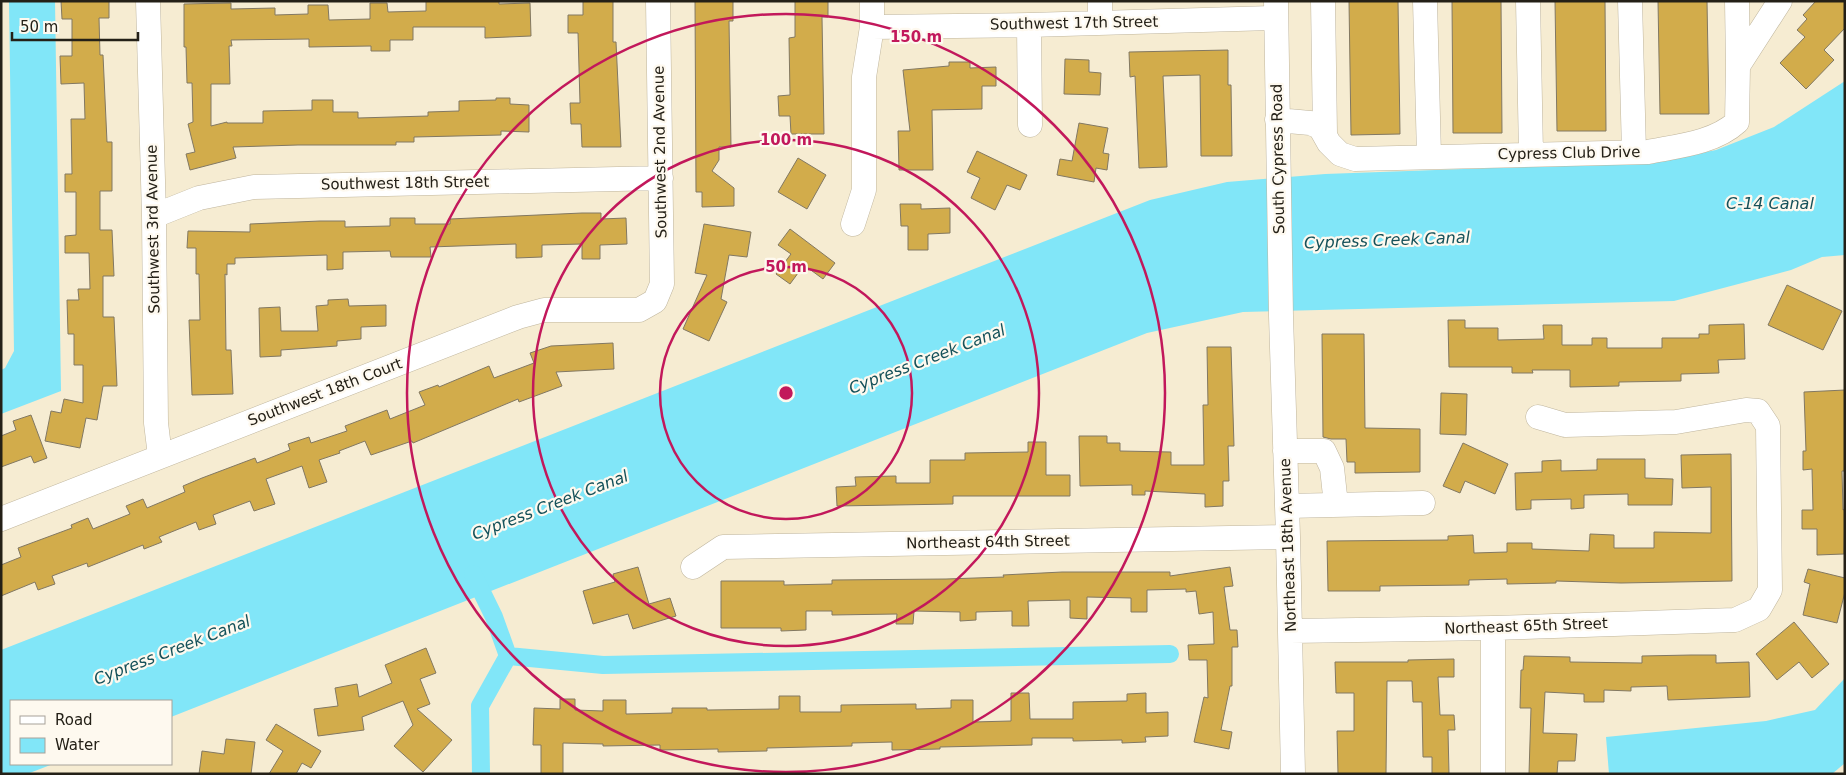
<svg xmlns="http://www.w3.org/2000/svg" width="1846" height="775" font-family="'DejaVu Sans',sans-serif">
<style>
.water{fill:#81e6f8}
.lines{fill:none;stroke-linecap:round;stroke-linejoin:round}
.canal{stroke:#81e6f8;stroke-width:18}
.building{fill:#d2ac4b;stroke:#827862}
.minor-casing{stroke:#bfb59d;stroke-width:25}
.minor{stroke:#fff;stroke-width:24}
.ring{fill:none;stroke:#c2185b;stroke-width:2.5}
.labels{text-anchor:middle;dominant-baseline:central;stroke-width:4.5;stroke-linejoin:round;paint-order:stroke}
.street-label{font-size:15px;fill:#242017;stroke:#fef9ef}
.water-label{font-size:16px;font-style:italic;fill:#15515a;stroke:#fef9ef}
.centre{fill:#c2185b;stroke:#fef9ef;stroke-width:2.5}
.ring-label{font-size:15px;text-anchor:middle;font-weight:bold;fill:#c2185b;stroke:#fef9ef;stroke-width:4.5;stroke-linejoin:round;paint-order:stroke}
</style>
<rect width="100%" height="100%" fill="#f6ecd2"/>
<!-- water -->
<path class="water" d="M9,1h46l6,390 -60,23v-44l4,-2 9,-17z
M1845,81v174l-23,2 -31,13 -117,31 -431,11 -96,21 -976,384v-16h-160v63h42l-26,10h-26v-124l1149,-450 77,-18 98,-8 331,-12 60,-12 58,-23z
M1845,678v85l-13,11h-223l-3,-37 160,-16 49,-11z"/>
<g class="lines">
<!-- canal -->
<path class="canal" d="M473,574l21,43 14,39 -28,50 1,68
M508,656l95,9 567,-11"/>
</g>
<!-- building -->
<path class="building" d="M61,1h48v17h-10l1,37h3l4,87h5v49h-12v39h12l2,46h-11v41h11l3,69h-14l-6,34 -11,-2 -6,30 -35,-7 6,-30 10,2 3,-14 19,4v-38h-9v-31h-6l-1,-34h12l-1,-11h12l-1,-36h-24v-17l11,-1v-43h-11v-18h7l-1,-55h14l-1,-36 -23,1 -1,-28h12v-37h-10z
M426,1h73v3l31,-1 1,33 -46,2v-11h-72v13h-23v11h-19v-5l-62,1v-8l-78,1 1,6h-3l1,38h-19v42l16,-4v1h36v-12l49,-1v-10h21v12h25v6l70,-2v-4l31,-1v-10l37,-1v-2h14v6l19,1v27l-28,-1v4l-87,2v5h-18v3h-98l-65,2 3,11 -46,12 -4,-16 9,-2 -7,-28 5,-2 -1,-39h-5l-1,-36h-2v-43l47,-1v6l44,-1v7l33,-1v-9h20l1,15 41,-1v-16h17l1,9 38,-1z
M583,1h30v41h3l5,105h-39l-1,-23h-10l-1,-21h10l-2,-70h-10v-18h15z
M695,1h38v20h-4l2,126h-12v13l-7,11 22,17v18l-32,1v-15h-6z
M795,1h33v16h-6l2,117h-33l-1,-18h-11l-1,-20 12,-1 -1,-57 6,-1z
M1349,1h49l2,133 -49,1z
M1452,1h49l1,132h-49z
M1555,1h50l1,130h-49z
M1658,1h49l2,113h-49z
M1816,1h29v27l-21,22 10,10 -28,29 -26,-26 25,-26 -8,-7 10,-11 -4,-4z
M1228,50v35h3l1,71h-31l-1,-81 -37,1 4,91 -28,1 -4,-92 -5,1 -1,-25z
M1065,59l24,1v12l12,1 -1,22 -36,-1z
M949,62h21v6l26,-1v19h-14v23l-50,1 1,60h-34l-1,-39h12l-7,-61 46,-4z
M1079,123l29,5 -5,25 6,1 -2,16 -11,-2 -2,14 -37,-7 3,-16 12,2z
M977,151l50,24 -7,15 -13,-5 -12,25 -24,-12 9,-20 -13,-6z
M798,158l28,17 -19,34 -29,-17z
M900,204h21v5l29,-1v25l-22,1v16h-20v-24h-7z
M582,213h19v6l25,-1 1,26 -27,1v14h-18v-15l-40,1v12l-26,1v-14l-86,3 1,10h-40l-1,-6 -47,1v17l-16,1v-15l-92,3v6h-8v11l-2,-1 1,76h5l2,44 -41,1 -3,-75h11l-1,-46h-3v-26h-9l1,-17 62,1v-8l70,-3h25v6l45,-1v-8h25v6h35v-5z
M704,224l47,8 -4,25 -18,-2 -8,44 6,3 -18,39 -26,-12 24,-54 -12,-2z
M790,229l45,34 -12,16 -19,-14 -14,19 -14,-10 15,-20 -13,-9z
M1787,285l55,26 -19,39 -55,-25z
M348,299l1,7 37,-1v21l-25,1v12l-24,2v5l-56,4v6l-21,1 -1,-49 21,-1 1,24h37l-2,-25 12,-1v-5z
M1448,320h17v8h33v12l46,-1 -1,-14h19v20h30v-7h15v10h55v-10h37v-4h10v-9l35,-1 1,35 -27,1 1,13 -38,1v7l-62,1v4l-49,1v-17h-38l1,3h-21v-6h-63z
M1322,334h42l1,94 55,1v43l-65,1v-11h-8l-1,-23h-15l-8,-2z
M613,343l1,26 -58,3 6,14 -43,16 -1,-3 -105,44 -1,-2 -41,14 -6,-14 -26,10 1,2 -21,7 8,22 -18,6 -7,-22 -36,13 9,25 -21,7 -4,-10 -37,14 3,9 -17,6 -3,-8 -37,15 3,5 -18,7 -1,-4 -55,22 -1,-4 -35,13 3,8 -17,6 -3,-8 -34,14v-31l20,-8 -3,-9 54,-20 -1,-3 17,-7 5,11 37,-15 -4,-8 17,-7 4,9 38,-16 -2,-6 19,-8 53,-20 2,5 33,-13 -2,-6 21,-7 2,6 36,-12 -2,-5 42,-16 3,9 35,-14 -6,-13 19,-7 1,2 50,-21 5,12 40,-15 -4,-10 21,-7z
M1207,347h24l3,99h-6l1,35h-6v25l-18,1v-13l-60,-3v4h-13v-10l-52,1 -1,-50h28v7h13v8l51,1v13h33l-1,-60h5z
M1845,390v81h-3l1,39 2,-1 -1,45 -27,1v-26h-15v-19h11l-1,-41 -9,1v-19h3l-2,-59z
M1441,393l26,1 -1,41 -26,-1z
M31,415l16,43 -13,5 -3,-7 -30,11v-31l15,-6 -3,-9z
M1028,442h18v33h24v21h-117v8l-116,2 -1,-19 20,-1 -1,-9 41,-1v7h34v-23h35v-7l63,-1z
M1463,443l45,21 -13,30 -30,-13 -5,12 -17,-7z
M1731,454l1,127 -111,2 -65,-2v2l-49,1v-5l-38,1v5l-89,1v5h-52l-1,-50 121,-1v-4l25,-1 1,18 33,-1v-9h25v6l57,2 1,-17 24,1v13h40v-16l57,1v-46l-29,1 -1,-33z
M1597,459h48v19l28,1 -1,26h-44v-11l-44,1v13l-13,1v-10l-40,1v9l-15,1 -1,-37 27,-1v-11l19,-1v11l36,-1z
M638,567l11,37 21,-6 6,18 -43,13 -5,-15 -35,10 -10,-33 32,-9 -2,-8z
M1230,567l3,19 -9,1 6,43h7l1,17h-6v39h-2l-9,44 11,2 -3,17 -35,-7 10,-45 4,1 -1,-38h-18l-1,-15 26,-1 -1,-32 -14,2 -3,-23 -10,1v-3l-39,1v22h-16v-14l-44,-1v22l-17,-1v-18l-42,1 1,25h-17v-15l-36,1v8l-16,1v-9l-46,-1 -1,13h-17l1,-10 -65,1v-4h-26v19l-25,1v-3h-60v-47h63v4l48,-1v-4l114,-1 58,-2 -1,-2 59,-3h108v4z
M1808,569l37,9v14l-8,31 -34,-8 7,-31 -6,-2z
M1794,622l35,42 -17,14 -13,-16 -22,18 -21,-26z
M426,648l10,25 -16,6 10,25 -13,5 35,31 -29,32 -29,-26 19,-21 -10,-24 -41,16 2,13 -46,6 -4,-27 24,-3 -3,-18 22,-4 2,13 33,-14 -7,-18z
M1691,655h25v8l33,-1 1,35 -82,3 -1,-14 -36,1v4l-27,-1v12h-20v-8l-39,-2 -2,41 34,1 -2,27h-17l-1,13h-28l2,-66h-11l1,-38h2l1,-14 46,1v5l72,1v-7z
M1454,659v18h-16l2,38h14l1,15h-7l1,44h-17v-17h-9l-1,-55h-9l-1,-21h-25l-1,93h-48l-1,-43h17v-38h-18l-1,-31h73v-2z
M1011,693h18l1,26h43v-17l54,-1v-7l19,-1v20l22,-1v24l-23,1 1,5 -24,1v-3l-49,1v-3h-41v7l-92,2v2l-48,1v-8l-40,1v3l-85,2v3l-49,1v-3l-58,1v-5l-57,1v-2l-40,-1v31h-22v-29h-8l1,-37 26,1v-10h15v11l28,1v-11h23v14l46,-1v-5h35v2l72,-1v-13h21v16h41v-7l75,-1v5l35,-1v-8h22v22l38,-1z
M276,724l45,27 -10,17 -9,-5 -6,11h-27l14,-23 -17,-11z
M226,739l29,3 -4,32h-52l3,-23 22,3z"/>
<g class="lines">
<!-- minor casing -->
<g class="minor-casing">
<path id="minor" d="M148,1l6,215 2,207 4,33
M1100,1v22
M1276,1l5,315 7,221 5,237
M1323,1l2,133
M1425,1l4,155
M1528,1l3,153
M1630,1l4,151
M1737,1l1,65
M1029,25l1,100
M872,27l157,-2 247,-7
M1277,120l33,3 10,4 9,16 11,11 15,5 293,-7c30,-6 66,-9 89,-30l1,-56 42,-65
M154,216l45,-18 55,-11 407,-9
M853,224l11,-34v-113l8,-50v-26
M1285,451h39l8,17 4,37
M1287,506l136,-3
M1,519l517,-202 26,-7h95l16,-9 7,-17 -4,-283
M693,567l30,-20 565,-10
M1493,628v146
M1290,631l203,-3 242,-8 24,-11 11,-19 -2,-164 -10,-15 -12,-1 -70,12 -111,3 -27,-8"/>
</g>
<!-- minor -->
<use href="#minor" class="minor"/>
</g>
<!-- distance rings -->
<g class="ring">
<circle cx="786" cy="393" r="126"/>
<circle cx="786" cy="393" r="253"/>
<circle cx="786" cy="393" r="379"/>
</g>
<g class="labels">
<!-- street labels -->
<g class="street-label">
<text transform="translate(1074 23) rotate(-1)">Southwest 17th Street</text>
<text transform="translate(660 152) rotate(-91)">Southwest 2nd Avenue</text>
<text transform="translate(1569 153) rotate(-1)">Cypress Club Drive</text>
<text transform="translate(1278 159) rotate(-91)">South Cypress Road</text>
<text transform="translate(405 183) rotate(-1)">Southwest 18th Street</text>
<text transform="translate(153 229) rotate(-91)">Southwest 3rd Avenue</text>
<text transform="translate(325 392) rotate(-21)">Southwest 18th Court</text>
<text transform="translate(988 542) rotate(-1)">Northeast 64th Street</text>
<text transform="translate(1288 545) rotate(-92)">Northeast 18th Avenue</text>
<text transform="translate(1526 626) rotate(-2)">Northeast 65th Street</text>
</g>
<!-- water labels -->
<g class="water-label">
<text x="1770" y="203">C-14 Canal</text>
<text transform="translate(1387 240) rotate(-2)">Cypress Creek Canal</text>
<text transform="translate(927 359) rotate(-21)">Cypress Creek Canal</text>
<text transform="translate(550 505) rotate(-21)">Cypress Creek Canal</text>
<text transform="translate(172 650) rotate(-21)">Cypress Creek Canal</text>
</g>
</g>
<circle cx="786" cy="393" r="8" class="centre"/>
<g class="ring-label">
<text x="916" y="42">150 m</text>
<text x="786" y="145">100 m</text>
<text x="786" y="272">50 m</text>
</g>
<!-- border -->
<rect width="1846" height="775" fill="none" stroke="#242017" stroke-width="5"/>
<!-- legend -->
<rect x="10" y="700" width="162" height="65" fill="#fef9ef" stroke="#a7a299"/>
<rect x="20" y="716" width="25" height="8" fill="#ffffff" stroke="#a7a299"/>
<text x="55" y="725" font-size="15" fill="#242017">Road</text>
<rect x="20" y="738" width="25" height="15" fill="#81e6f8" stroke="#a7a299"/>
<text x="55" y="750" font-size="15" fill="#242017">Water</text>
<!-- scale -->
<path d="M12 32v8h126v-8" fill="none" stroke="#242017" stroke-width="2.5"/>
<text x="20" y="32" font-size="15" fill="#242017" stroke="#fef9ef" stroke-width="4" paint-order="stroke">50 m</text>
</svg>
